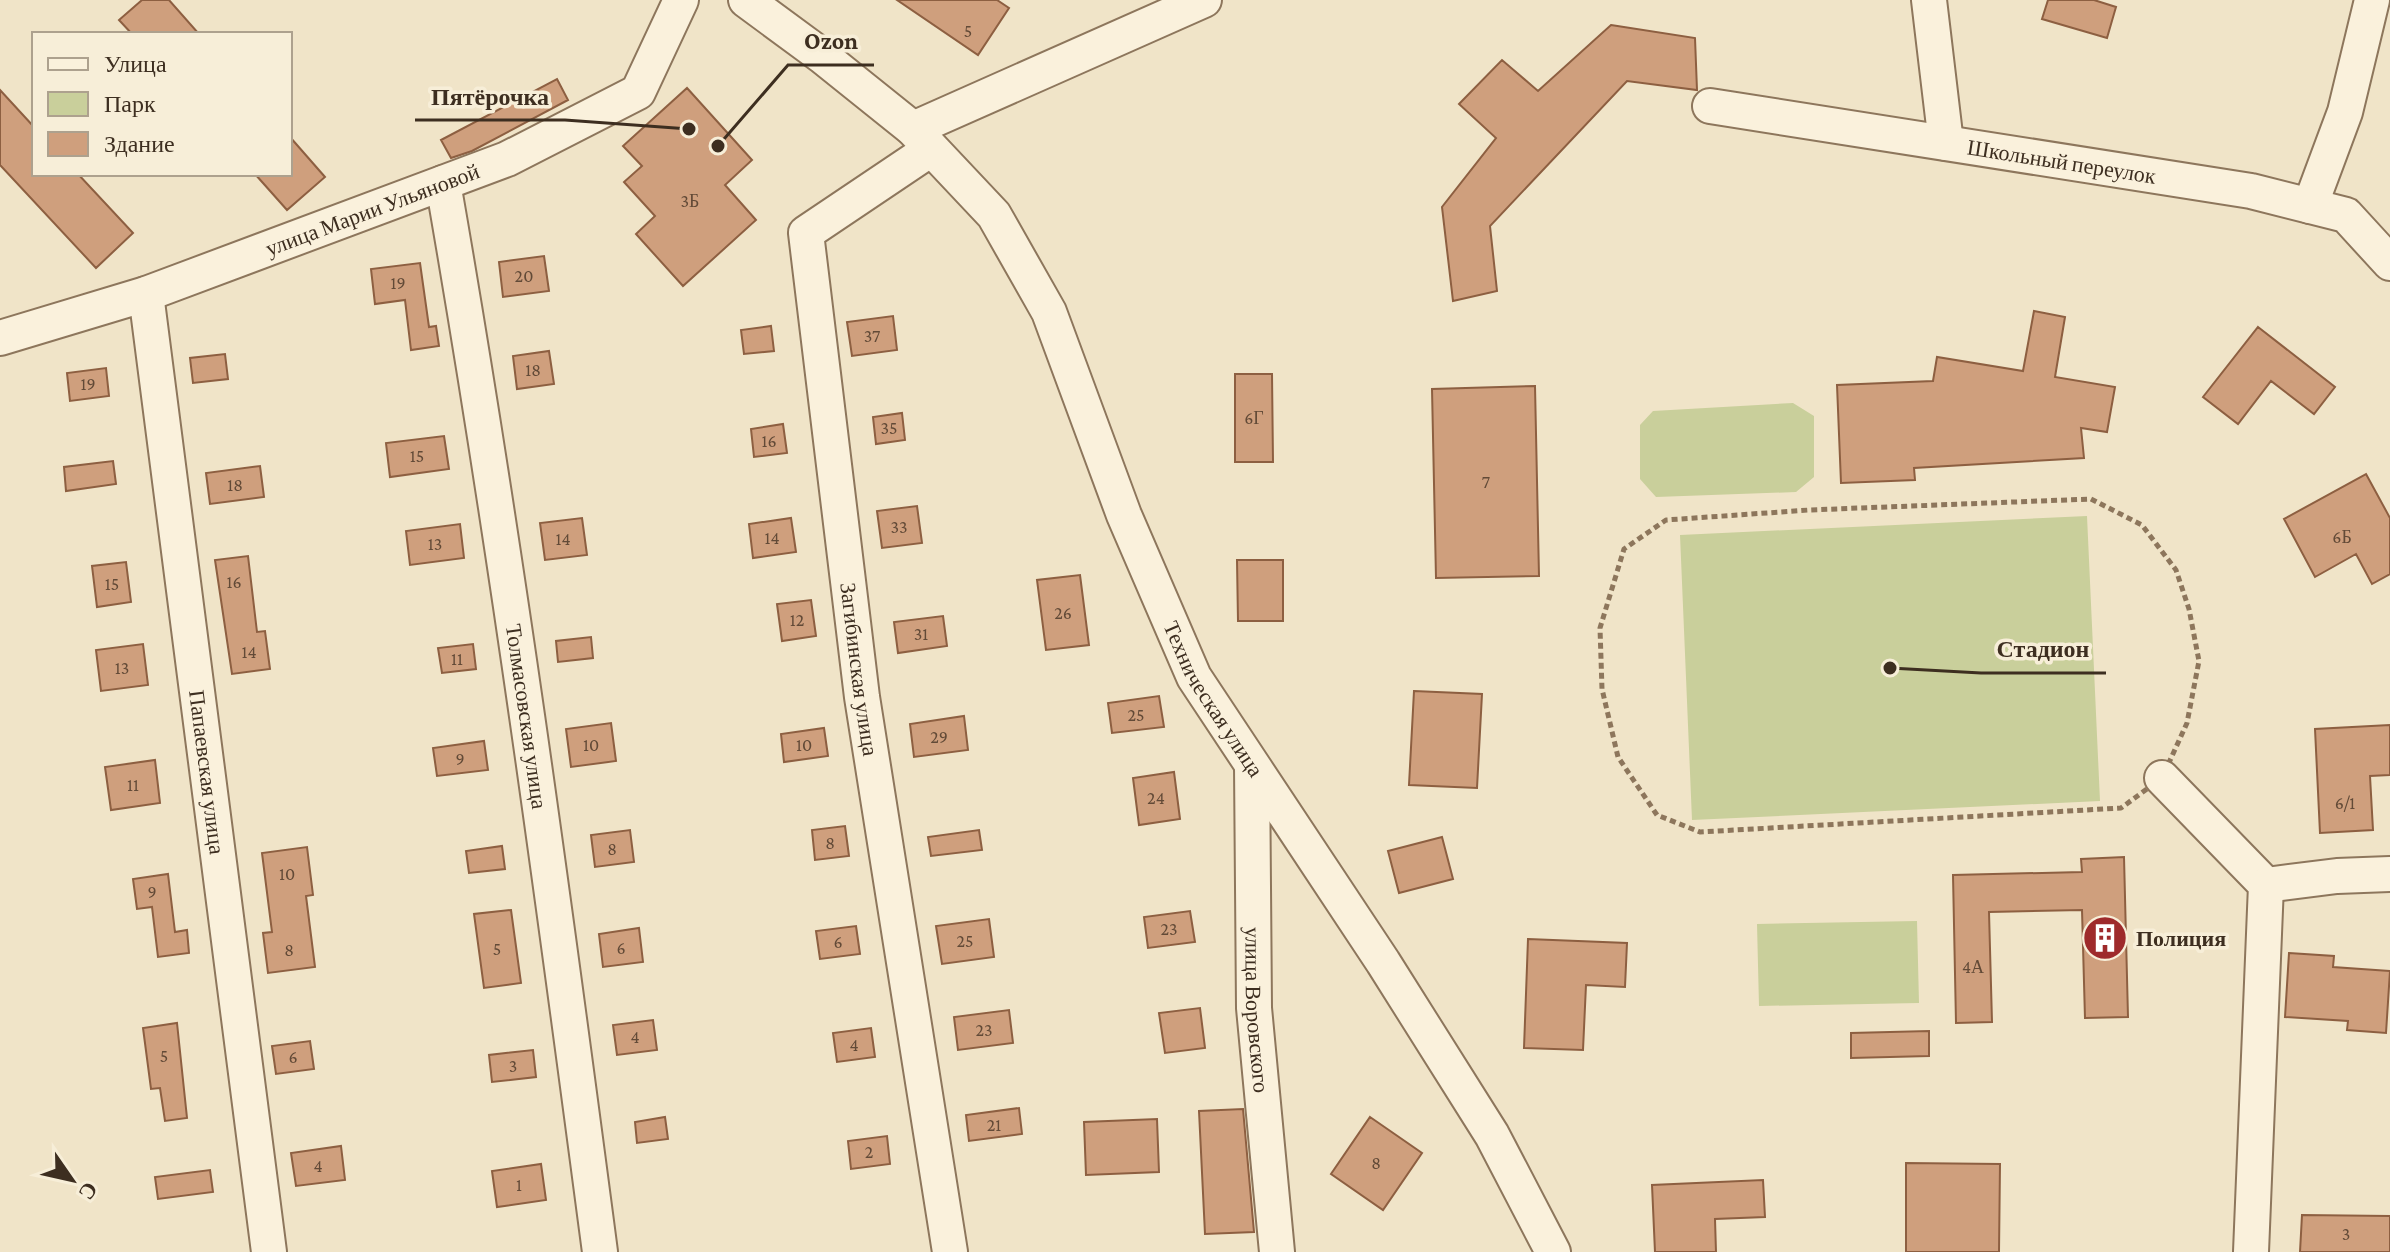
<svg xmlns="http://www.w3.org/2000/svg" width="2390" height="1252" font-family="'Crimson Pro',serif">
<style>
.green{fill:#c9cf9b}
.building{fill:#cf9f7d;stroke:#8d5f41;stroke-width:2}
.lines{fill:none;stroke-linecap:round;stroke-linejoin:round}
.minor-casing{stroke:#8d765c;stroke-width:38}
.path{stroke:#8d765c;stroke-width:5;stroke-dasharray:6 4;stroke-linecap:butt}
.minor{stroke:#faf1dc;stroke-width:34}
.labels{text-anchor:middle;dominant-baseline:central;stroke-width:7;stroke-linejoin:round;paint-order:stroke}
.number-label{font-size:18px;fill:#624a37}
.street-label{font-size:22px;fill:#3d2e20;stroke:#f7eed8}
.poi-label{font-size:22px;font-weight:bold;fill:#3d2e20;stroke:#f7eed8;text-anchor:start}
.leader{fill:none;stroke:#3d2e20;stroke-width:3}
.callout-dot{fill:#3d2e20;stroke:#f7eed8;stroke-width:3}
.callout-label{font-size:24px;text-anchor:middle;font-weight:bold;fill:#3d2e20;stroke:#f7eed8;stroke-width:7;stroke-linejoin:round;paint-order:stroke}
</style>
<rect width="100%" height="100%" fill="#f0e4c8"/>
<!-- green -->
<path class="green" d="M1793,403l21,13v61l-18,15 -140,5 -16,-18v-54l13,-14z
M2087,516l13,285 -408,19 -12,-285z
M1917,921l2,82 -160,3 -2,-82z"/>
<!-- building -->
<path class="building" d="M142,0h27l30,34h-67l-13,-14z
M897,0h100l12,8 -31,47z
M2048,0h46l22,7 -9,31 -65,-19z
M1611,25l84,13 2,52 -70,-9 -137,145 7,65 -44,10 -11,-94 54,-69 -37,-34 43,-44 36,31z
M557,79l11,21 -96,51 -21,7 -10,-18z
M687,88l65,72 -27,25 31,35 -73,66 -47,-52 19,-18 -31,-34 18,-16 -19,-20z
M0,90l34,37v47h44l55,59 -37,35 -96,-103z
M290,137l35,40 -38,33 -32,-36h35z
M544,256l5,35 -46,6 -4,-35z
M420,263l9,64 7,-1 3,20 -28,4 -6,-50 -30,4 -4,-35z
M2034,311l31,6 -10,60 60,10 -8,45 -26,-4 3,30 -170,10 1,12 -74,3 -4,-98 96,-4 4,-24 86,14z
M893,316l4,34 -45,6 -5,-34z
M771,326l3,25 -30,3 -3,-24z
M2258,327l77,60 -21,27 -43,-33 -33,43 -35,-27z
M549,351l5,33 -37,5 -4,-33z
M225,354l3,25 -35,4 -3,-25z
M106,368l3,28 -39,5 -3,-28z
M1235,374h37l1,88h-38z
M1535,386l4,190 -103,2 -4,-189z
M902,413l3,27 -29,4 -3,-27z
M783,424l4,29 -33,4 -3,-28z
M444,436l5,33 -59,8 -4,-34z
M113,461l3,23 -50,7 -2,-24z
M260,466l4,31 -54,7 -4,-31z
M2366,474l24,44v56l-18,10 -16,-30 -41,23 -31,-58z
M917,506l5,37 -40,5 -5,-37z
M582,518l5,37 -42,5 -5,-37z
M791,518l5,34 -43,6 -4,-34z
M460,524l4,34 -54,7 -4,-34z
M248,556l9,76 8,-1 5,38 -38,5 -17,-114z
M1237,560h46v61h-45z
M126,562l5,40 -34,5 -5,-41z
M1080,575l9,70 -43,5 -9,-70z
M811,600l5,36 -34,5 -5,-37z
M943,616l4,30 -49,7 -4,-31z
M591,637l2,21 -35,4 -2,-21z
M143,644l5,41 -47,6 -5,-41z
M473,644l3,25 -34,4 -4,-25z
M1414,691l68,3 -5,94 -68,-3z
M1159,696l5,31 -52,6 -4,-30z
M964,716l4,34 -54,7 -4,-33z
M611,723l5,38 -45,6 -5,-38z
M2390,725v50l-20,1 3,54 -53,3 -5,-104z
M824,728l4,28 -44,6 -3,-28z
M484,741l4,29 -51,6 -4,-28z
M155,760l5,43 -49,7 -6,-43z
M1174,772l6,47 -41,6 -6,-47z
M845,826l4,30 -34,4 -3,-30z
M630,830l4,32 -39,5 -4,-32z
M979,830l3,20 -51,6 -3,-19z
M1442,837l11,42 -54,14 -11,-42z
M502,846l3,23 -36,4 -3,-22z
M307,847l6,48 -7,1 9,71 -47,6 -5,-40 9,-1 -10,-79z
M2124,857l4,160 -43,1 -3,-108 -93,2 3,110 -36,1 -3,-148 129,-3 -1,-13z
M168,874l7,58 12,-2 2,23 -31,4 -6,-50 -15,2 -4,-30z
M511,910l10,73 -37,5 -10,-74z
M1190,911l5,31 -47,6 -4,-31z
M989,919l5,38 -52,7 -6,-38z
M856,926l4,28 -40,5 -4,-28z
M639,928l4,34 -40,5 -4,-33z
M1528,939l99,4 -2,44 -39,-2 -3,65 -59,-2z
M2289,953l45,3 -1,11 57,4 -4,62 -39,-3 1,-9 -63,-4z
M1200,1008l5,40 -40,5 -6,-40z
M1009,1010l4,33 -55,7 -4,-33z
M653,1020l4,30 -40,5 -4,-30z
M177,1023l10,95 -22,3 -5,-33 -9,1 -8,-61z
M871,1028l4,29 -38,5 -4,-29z
M1929,1031v25l-78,2v-25z
M310,1041l4,28 -38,5 -4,-28z
M533,1050l3,27 -44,5 -3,-27z
M1019,1108l3,26 -53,7 -3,-26z
M1243,1109l11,123 -49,2 -6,-123z
M665,1117l3,22 -31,4 -2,-21z
M1370,1117l52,36 -39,57 -52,-36z
M1157,1119l2,53 -73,3 -2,-53z
M887,1136l3,28 -39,5 -3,-28z
M341,1146l4,34 -49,6 -5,-33z
M1906,1163l94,1 -1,88h-93z
M541,1164l5,36 -49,7 -5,-36z
M210,1170l3,22 -55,7 -3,-22z
M1763,1180l2,37 -50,2 1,33h-61l-3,-67z
M2302,1215l88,1v36h-90z"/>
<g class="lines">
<!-- minor casing -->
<g class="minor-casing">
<g id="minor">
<path id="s1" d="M746,0l76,56 91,73 81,86 55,97 75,203 70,162 189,285 109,173 61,117"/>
<path d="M1929,0l17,143"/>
<path id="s2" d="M1710,106l541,85 95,24 44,48"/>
<path d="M913,129l291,-129"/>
<path id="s3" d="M931,149l-125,84 56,464 88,555"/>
<path id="s4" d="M443,183c62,355 110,712 157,1069"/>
<path d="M2310,206l35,-94 27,-112"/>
<path id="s5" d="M146,294l123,958"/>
<path id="s6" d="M0,338l146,-44 361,-135 131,-67 43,-92"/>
<path id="s7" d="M1252,766l2,242 23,244"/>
<path d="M2162,778l104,107 -15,367"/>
<path d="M2266,885l71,-9 53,-2"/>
</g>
</g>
<!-- path -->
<path class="path" d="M2091,499l51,26 34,45 13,39 10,52 -12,62 -25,55 -41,30 -421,24 -43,-17 -39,-58 -16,-68 -2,-61 24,-79 42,-29 143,-10z"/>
<!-- minor -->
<use href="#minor" class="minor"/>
</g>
<!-- icons -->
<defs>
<g id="building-disc" transform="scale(2.3)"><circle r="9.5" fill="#9e2a2b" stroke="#f7eed8"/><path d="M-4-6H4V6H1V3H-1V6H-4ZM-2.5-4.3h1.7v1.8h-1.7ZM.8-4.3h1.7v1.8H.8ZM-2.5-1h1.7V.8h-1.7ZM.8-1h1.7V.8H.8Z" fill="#fff"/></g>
</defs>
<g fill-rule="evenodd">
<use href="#building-disc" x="2105" y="938"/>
</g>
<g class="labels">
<!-- number labels -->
<g class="number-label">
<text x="968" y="31">5</text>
<text x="690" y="201">3Б</text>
<text x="524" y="276">20</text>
<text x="398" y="283">19</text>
<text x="872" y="336">37</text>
<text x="533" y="370">18</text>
<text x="88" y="384">19</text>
<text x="1254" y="418">6Г</text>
<text x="889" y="428">35</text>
<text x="769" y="441">16</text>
<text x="417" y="456">15</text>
<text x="1486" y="482">7</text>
<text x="235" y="485">18</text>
<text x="899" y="527">33</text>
<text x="2342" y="537">6Б</text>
<text x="772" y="538">14</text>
<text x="563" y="539">14</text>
<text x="435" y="544">13</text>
<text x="234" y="582">16</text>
<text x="112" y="584">15</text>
<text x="1063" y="613">26</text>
<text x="797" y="620">12</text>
<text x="921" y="634">31</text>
<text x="249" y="652">14</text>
<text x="457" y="659">11</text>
<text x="122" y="668">13</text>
<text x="1136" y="715">25</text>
<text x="939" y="737">29</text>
<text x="591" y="745">10</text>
<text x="804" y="745">10</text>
<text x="460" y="759">9</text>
<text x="133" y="785">11</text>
<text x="1156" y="798">24</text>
<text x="2345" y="803">6/1</text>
<text x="830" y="843">8</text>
<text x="612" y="849">8</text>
<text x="287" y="874">10</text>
<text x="152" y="892">9</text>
<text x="1169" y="929">23</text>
<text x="965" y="941">25</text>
<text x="838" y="942">6</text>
<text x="621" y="948">6</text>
<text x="497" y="949">5</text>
<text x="289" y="950">8</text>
<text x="1973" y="967">4А</text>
<text x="984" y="1030">23</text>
<text x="635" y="1037">4</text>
<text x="854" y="1045">4</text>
<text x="164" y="1056">5</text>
<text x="293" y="1057">6</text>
<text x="513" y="1066">3</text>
<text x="994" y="1125">21</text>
<text x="869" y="1152">2</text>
<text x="1376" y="1163">8</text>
<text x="318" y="1166">4</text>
<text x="519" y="1185">1</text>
<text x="2346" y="1234">3</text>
</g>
<!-- street labels -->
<g class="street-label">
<text stroke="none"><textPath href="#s2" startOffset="356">Школьный переулок</textPath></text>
<text stroke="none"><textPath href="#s6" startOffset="394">улица Марии Ульяновой</textPath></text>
<text stroke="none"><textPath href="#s3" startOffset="590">Загибинская улица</textPath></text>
<text stroke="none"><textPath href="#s1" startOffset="862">Техническая улица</textPath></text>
<text stroke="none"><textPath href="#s4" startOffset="540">Толмасовская улица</textPath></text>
<text stroke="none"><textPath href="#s5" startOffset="482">Папаевская улица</textPath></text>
<text stroke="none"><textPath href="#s7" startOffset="244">улица Воровского</textPath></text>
</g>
<!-- poi labels -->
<g class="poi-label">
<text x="2136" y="938">Полиция</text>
</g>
</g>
<!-- callouts -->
<path class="leader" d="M718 146L788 65H874M689 129L565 120H415M1890 668L1981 673H2106"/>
<g class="callout-dot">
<circle cx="718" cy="146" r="8"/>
<circle cx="689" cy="129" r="8"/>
<circle cx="1890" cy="668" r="8"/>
</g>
<g class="callout-label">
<text x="831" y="49">Ozon</text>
<text x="490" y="105">Пятёрочка</text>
<text x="2043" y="657">Стадион</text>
</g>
<!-- legend -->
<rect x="32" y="32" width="260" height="144" fill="#f7eed8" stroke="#ada18e" stroke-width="2"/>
<rect x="48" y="58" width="40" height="12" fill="#faf1dc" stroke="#ada18e" stroke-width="2"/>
<text x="104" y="72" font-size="24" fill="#3d2e20">Улица</text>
<rect x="48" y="92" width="40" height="24" fill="#c9cf9b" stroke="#ada18e" stroke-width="2"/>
<text x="104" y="112" font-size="24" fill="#3d2e20">Парк</text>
<rect x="48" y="132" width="40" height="24" fill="#cf9f7d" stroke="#ada18e" stroke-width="2"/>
<text x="104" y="152" font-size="24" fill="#3d2e20">Здание</text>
<!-- north arrow -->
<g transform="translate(72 1180) rotate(124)" stroke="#f7eed8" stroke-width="6" paint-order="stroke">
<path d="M0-6L14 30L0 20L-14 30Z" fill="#3d2e20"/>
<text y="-12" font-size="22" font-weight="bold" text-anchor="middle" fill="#3d2e20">С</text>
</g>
</svg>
